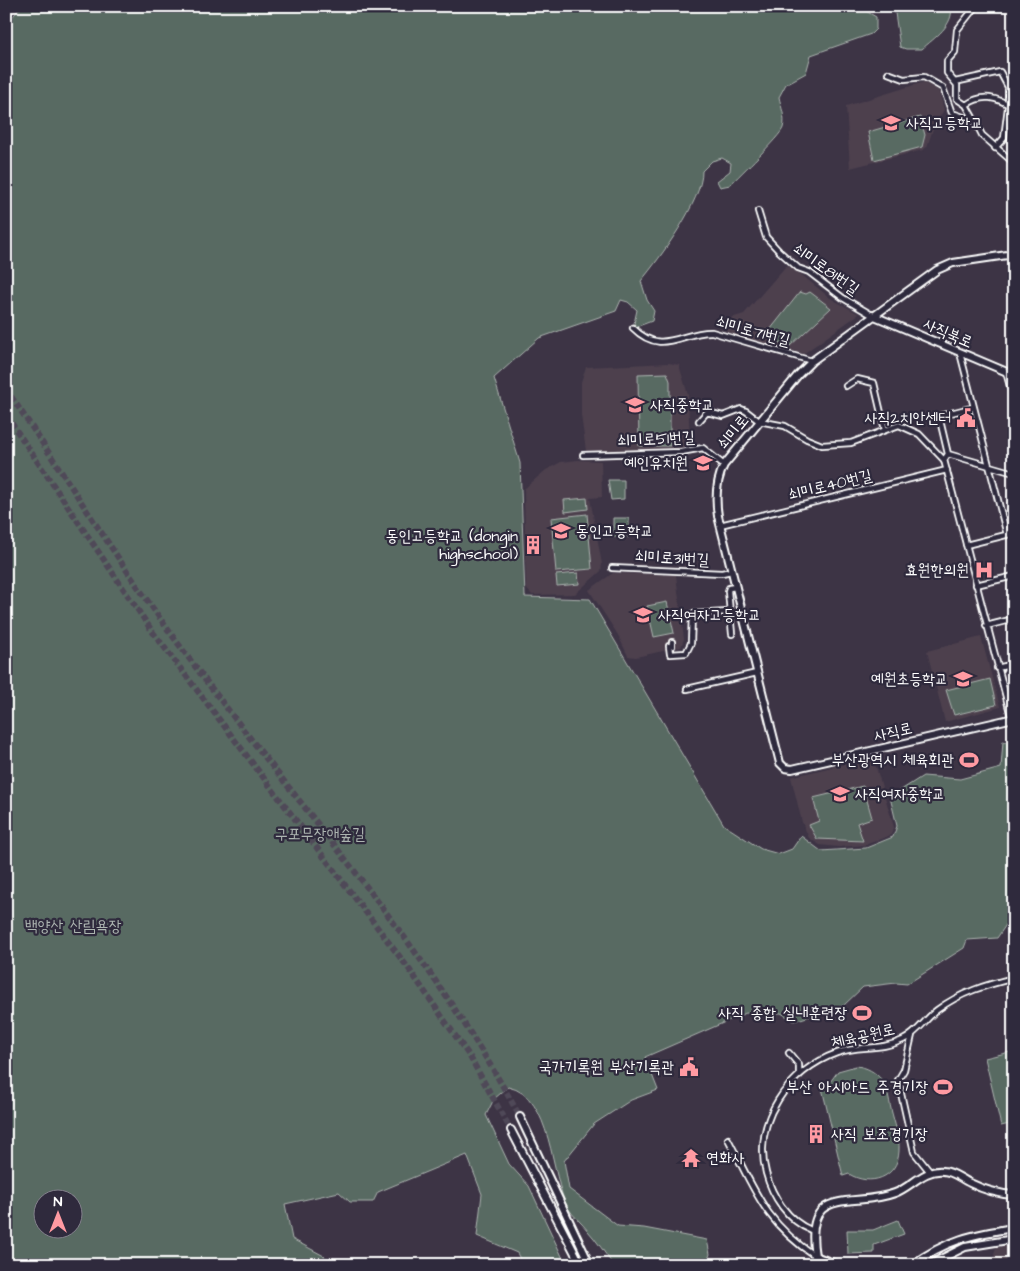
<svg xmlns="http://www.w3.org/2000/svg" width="1020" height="1271" font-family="'Architects Daughter','Poor Story',sans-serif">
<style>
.built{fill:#4d404e}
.green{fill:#596a62;stroke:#acb4b0;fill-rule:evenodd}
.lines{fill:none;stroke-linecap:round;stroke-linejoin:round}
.secondary-tunnel{stroke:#504858;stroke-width:6;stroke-dasharray:6 3;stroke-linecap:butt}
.street-casing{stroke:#fff;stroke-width:8}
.secondary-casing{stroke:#fff;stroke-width:10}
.street{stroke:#2f2a3d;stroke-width:4.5}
.secondary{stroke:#2f2a3d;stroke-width:6}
.labels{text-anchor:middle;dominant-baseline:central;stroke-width:4.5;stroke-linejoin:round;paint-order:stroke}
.poi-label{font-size:16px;fill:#fff;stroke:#2f2a3d;text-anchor:end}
.street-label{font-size:16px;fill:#fff;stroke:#2f2a3d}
.park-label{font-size:16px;fill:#acb4b0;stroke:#2f2a3d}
</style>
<rect width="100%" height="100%" fill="#3d3445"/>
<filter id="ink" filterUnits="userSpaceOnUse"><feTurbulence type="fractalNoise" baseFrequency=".02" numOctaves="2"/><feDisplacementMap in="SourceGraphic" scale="10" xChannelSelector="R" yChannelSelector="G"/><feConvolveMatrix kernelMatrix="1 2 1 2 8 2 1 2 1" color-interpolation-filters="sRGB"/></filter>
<g filter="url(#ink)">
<!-- built -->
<path class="built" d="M924,82l15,9 5,19 -10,16 -7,21 -4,3 -73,18 -4,-62z
M786,266l6,1 38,31 29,16 -56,40 -29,-9 -29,-4 -20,-11 6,-12 13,-4z
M669,363l10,2 9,30 2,49 -12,5 -92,2 -5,-36v-33l5,-15z
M578,460l23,1 1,36 -12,1 12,66 -1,7 -26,23 -43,1 -6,-7 -2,-99 22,-19 15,-8z
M613,573l63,2 8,64 -3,8 -45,10 -8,-1 -10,-21 -29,-45z
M981,637l19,70 -55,15 -18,-71z
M873,757l21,70 -3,8 -26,10 -27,2 -18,-2 -11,-7 -7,-16 -11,-45z
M1014,1245v20h-27l-1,-3 7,-3 3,-12z"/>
<!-- green -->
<path class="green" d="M22,6h820l1,5 18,-3 15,9v12l-5,5 -60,21 -5,18 -20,11 -7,13c2,10 7,21 4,31 -3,9 -43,46 -53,57l-10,2 -3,-6 13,-10 1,-8 -9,-5 -10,3 -10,10c1,29 -42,87 -61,110l6,19 7,11 -2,10 -19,7 4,-18 -9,-8 -7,-2 -5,11 -77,27 -45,40 26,85 5,134 65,2 134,226 37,24 18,5 13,-5 9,-13 20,15 45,-3 27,-11 4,-11 -7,-29 33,-21 37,3 41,-11 2,-27 11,3v169l-17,25 -30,2 -3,8 -57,36 -11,-1 -33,4 -20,19 -49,15 -13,-8h-35l-101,44 13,33 -27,10 -37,24 -30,37 5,28 49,37 26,2 63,12 3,14 -4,11h-93c-8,-12 -16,-24 -25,-34 -6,-8 -15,-15 -20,-23 -18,-32 -15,-112 -60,-121l-14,12 -8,16 23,49 20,22 37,79h-43l-6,-12 -40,-17 5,-42 -15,-39 -89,37 -5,10h-23l-11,-10 -54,12 7,35 32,17 6,9h-324v-1241zM42,1198h30v30h-30z
M894,6h57c4,19 -17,32 -29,43h-16l-6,-2z
M920,117l5,18 -3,12 -48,13 -6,-28z
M800,292l6,2 4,-2 21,16 -41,38 -16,-5 -8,-6z
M667,373l3,8v65h-31l-1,-72z
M608,480h16v19l-13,1z
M587,498l1,11 -23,3 -1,-12z
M587,514l5,55 -36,3 -5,-54z
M613,518h16v19h-16z
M578,573l1,11 -22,2 -1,-11z
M667,602l7,31 -20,4 -7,-31z
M990,679l6,26 -42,10 -8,-25z
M863,786l9,32 -15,5 6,18 -46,-2 -8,-14 10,-4 -6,-23z
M1014,1051v72l-13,3 -16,-68z
M856,1066c11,1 19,6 26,14 6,8 7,20 9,29 3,13 9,28 8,42 -1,27 -29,36 -50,23l-6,2 -22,-92 6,-1 1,2 10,-14z
M898,1220l6,14 -30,11v8l-26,1 -1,-24h26z"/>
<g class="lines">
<!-- secondary-tunnel -->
<path class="secondary-tunnel" d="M6,389c55,80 106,163 163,242 117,162 256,310 351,486
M6,415l146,216 257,338 61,88 41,73"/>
<!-- street casing -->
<g class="street-casing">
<path id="street" d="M888,73l16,6 20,-2 19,11 9,25 23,8 7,14 32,28
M955,82l45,-10 8,15v17
M966,105c16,-12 31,-8 48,3
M975,121l-9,-16 -9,-6v-14l-10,-12v-12l8,-9 2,-22 19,-24
M995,148l9,-10 4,-31 2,-1
M758,211l8,26 13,14 19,17 11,4 34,26 29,17
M633,328c29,29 49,3 79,4l100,29
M960,353l47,182
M1006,372l8,29
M846,386l11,-7 17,4 11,47
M699,421l8,-9 16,4 18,-7 5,2 13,10 26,5 22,13 15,6 29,-2 48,-18 20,9 25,26
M948,454l-4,6 68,260
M948,454l-9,-38 35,-9
M948,454l66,19
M583,455l98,-3 22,-4 21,17
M720,525l227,-55
M966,545l48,-12
M612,568l110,5 9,-2
M976,585l38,-9
M986,626l28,-7
M732,634l-4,-43 1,-3 7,-1
M672,642v4h-3l1,8 16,-1 5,-10 1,-29 37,-2
M997,668l17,-4
M687,689l70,-16
M912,1035l-8,35 -6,10 16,72 16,20
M789,1053l10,12v11
M728,1139c27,51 36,83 87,117
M811,1230c-23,-9 -39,-34 -45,-57 -14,-52 23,-103 71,-120 22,-8 43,-2 66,-13 15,-7 22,-21 34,-30 24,-18 49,-25 77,-32"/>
</g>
<!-- secondary casing -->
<g class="secondary-casing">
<path id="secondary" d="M1014,254l-61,9 -16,7 -125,91 -14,14 -74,90c-8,16 -9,32 -6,51l62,247 5,5 7,1 222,-51
M872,315l142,60
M520,1117l70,148
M511,1130l70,135
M838,1265l-23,-9c-12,-73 37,-47 80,-63 16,-6 29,-24 48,-22 10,0 18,8 27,12 14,7 28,11 44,12
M912,1265c34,-25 61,-31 102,-37
M929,1265l36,-18 49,-8"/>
</g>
<!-- street -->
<use href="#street" class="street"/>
<!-- secondary -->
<use href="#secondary" class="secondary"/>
</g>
</g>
<!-- icons -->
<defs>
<g id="school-bare" transform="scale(1.5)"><path d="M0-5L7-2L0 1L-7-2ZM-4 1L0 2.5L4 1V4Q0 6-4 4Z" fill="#ff9aa2" stroke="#2f2a3d" stroke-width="2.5" paint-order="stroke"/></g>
<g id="civic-bare" transform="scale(1.5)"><path d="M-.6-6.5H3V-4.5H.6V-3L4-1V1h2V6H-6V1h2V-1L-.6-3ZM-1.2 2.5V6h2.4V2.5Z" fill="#ff9aa2" stroke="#2f2a3d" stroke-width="2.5" paint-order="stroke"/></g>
<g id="building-bare" transform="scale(1.5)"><path d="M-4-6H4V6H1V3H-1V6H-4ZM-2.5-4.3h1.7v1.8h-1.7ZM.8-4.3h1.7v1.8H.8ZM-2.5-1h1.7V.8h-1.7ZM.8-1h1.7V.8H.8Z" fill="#ff9aa2" stroke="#2f2a3d" stroke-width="2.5" paint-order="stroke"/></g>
<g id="hospital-bare" transform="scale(1.5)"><path d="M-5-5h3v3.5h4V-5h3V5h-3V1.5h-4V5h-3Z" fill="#ff9aa2" stroke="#2f2a3d" stroke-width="2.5" paint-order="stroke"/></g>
<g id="stadium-bare" transform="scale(1.5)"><path d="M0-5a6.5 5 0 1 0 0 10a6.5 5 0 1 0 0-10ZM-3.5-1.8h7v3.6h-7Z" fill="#ff9aa2" stroke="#2f2a3d" stroke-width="2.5" paint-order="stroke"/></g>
<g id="temple-bare" transform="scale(1.5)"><path d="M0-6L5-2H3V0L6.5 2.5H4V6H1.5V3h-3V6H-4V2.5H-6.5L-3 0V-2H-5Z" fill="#ff9aa2" stroke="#2f2a3d" stroke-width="2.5" paint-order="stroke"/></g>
</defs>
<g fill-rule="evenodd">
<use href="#school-bare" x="891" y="123"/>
<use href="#school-bare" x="635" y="405"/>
<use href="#civic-bare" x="966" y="418"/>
<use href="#school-bare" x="703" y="463"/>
<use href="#school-bare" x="561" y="531"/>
<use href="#building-bare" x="533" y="545"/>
<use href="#hospital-bare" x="984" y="570"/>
<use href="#school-bare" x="643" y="615"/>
<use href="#school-bare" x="963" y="679"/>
<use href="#stadium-bare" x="969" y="760"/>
<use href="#school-bare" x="840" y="794"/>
<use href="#stadium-bare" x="862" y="1013"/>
<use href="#civic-bare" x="689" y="1067"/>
<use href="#stadium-bare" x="943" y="1087"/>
<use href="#building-bare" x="816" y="1134"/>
<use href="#temple-bare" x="691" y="1158"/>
</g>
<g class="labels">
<!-- poi labels -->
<g class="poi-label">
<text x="906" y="123" text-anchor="start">사직고등학교</text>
<text x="650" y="405" text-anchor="start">사직중학교</text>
<text x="951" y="418">사직2치안센터</text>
<text x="688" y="463">예인유치원</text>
<text x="576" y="531" text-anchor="start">동인고등학교</text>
<text x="518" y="536">동인고등학교 (dongin<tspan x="518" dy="18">highschool)</tspan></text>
<text x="969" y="570">효원한의원</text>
<text x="658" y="615" text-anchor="start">사직여자고등학교</text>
<text x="948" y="679">예원초등학교</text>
<text x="954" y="760">부산광역시 체육회관</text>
<text x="855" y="794" text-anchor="start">사직여자중학교</text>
<text x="847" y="1013">사직 종합 실내훈련장</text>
<text x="674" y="1067">국가기록원 부산기록관</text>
<text x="928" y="1087">부산 아시아드 주경기장</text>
<text x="831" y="1134" text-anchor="start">사직 보조경기장</text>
<text x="706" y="1158" text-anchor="start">연화사</text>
</g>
<!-- street labels -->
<g class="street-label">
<text transform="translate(826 269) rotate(35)">쇠미로81번길</text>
<text transform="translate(753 331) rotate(15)">쇠미로71번길</text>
<text transform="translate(948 333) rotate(23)">사직북로</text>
<text transform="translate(733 432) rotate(-51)">쇠미로</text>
<text transform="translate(656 439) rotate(-3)">쇠미로51번길</text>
<text transform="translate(830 485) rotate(-14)">쇠미로40번길</text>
<text transform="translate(672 558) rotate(3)">쇠미로31번길</text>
<text transform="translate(893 732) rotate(-13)">사직로</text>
<text transform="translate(863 1036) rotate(-13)">체육공원로</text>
</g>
<!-- park labels -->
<g class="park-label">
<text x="320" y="834">구포무장애숲길</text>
<text x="73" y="926">백양산 산림욕장</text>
</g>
</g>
<!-- margin -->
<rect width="1020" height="1271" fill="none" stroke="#2f2a3d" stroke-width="25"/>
<rect x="12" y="12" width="995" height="1246" fill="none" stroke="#fff" stroke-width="2" filter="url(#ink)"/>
<!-- north arrow -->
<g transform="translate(58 1214)"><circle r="24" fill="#2f2a3d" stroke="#827f8b"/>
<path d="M0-4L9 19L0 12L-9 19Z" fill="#ff9aa2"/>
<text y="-8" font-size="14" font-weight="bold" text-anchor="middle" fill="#ffffff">N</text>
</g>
</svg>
